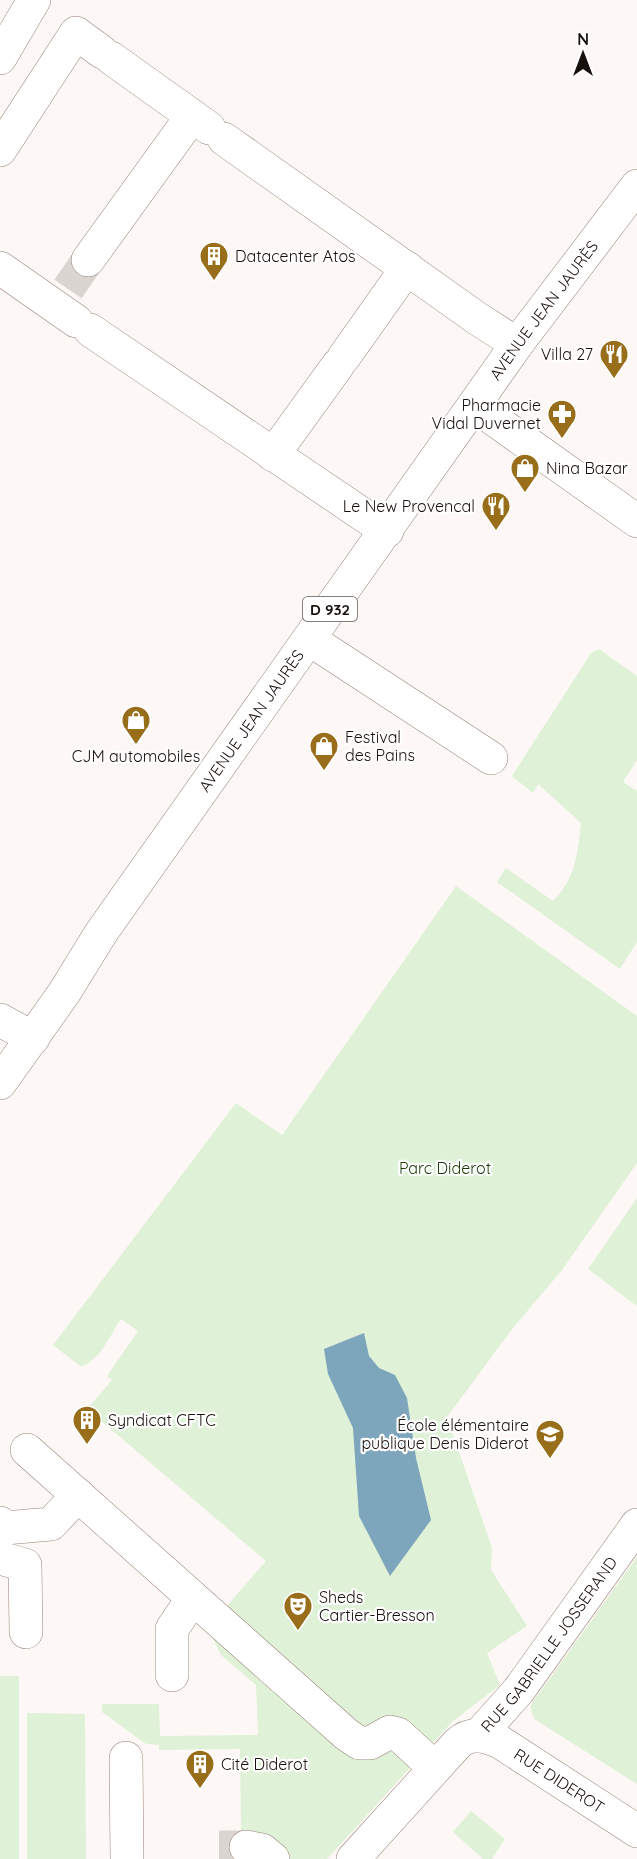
<svg xmlns="http://www.w3.org/2000/svg" width="637" height="1859" font-family="Quicksand,sans-serif">
<style>
.green{fill:#dff1d7}
.water{fill:#7da5bb}
.lines{fill:none;stroke-linecap:round;stroke-linejoin:round}
.minor-tunnel{stroke:#dbd5d2;stroke-width:33;stroke-dasharray:33 16;stroke-linecap:butt}
.minor-casing{stroke:#968076;stroke-width:34}
.major-casing{stroke:#968076;stroke-width:34}
.minor{stroke:#fff;stroke-width:33}
.major{stroke:#fff;stroke-width:33}
.labels{text-anchor:middle;dominant-baseline:central;stroke-width:4.5;stroke-linejoin:round;paint-order:stroke}
.shield{fill:#fff;stroke:#5d5855;stroke-width:1.5}
.shield-label{font-size:15px;font-weight:bold;fill:#18100c}
.poi-label{font-size:16px;fill:#18100c;stroke:#fff;text-anchor:start}
.street-label{font-size:16px;fill:#18100c;stroke:#fff}
.park-label{font-size:16px;fill:#1d3b07;stroke:#fff}
</style>
<rect width="100%" height="100%" fill="#fdf8f5"/>
<!-- green -->
<path class="green" d="M599,649l38,27v84l-14,22 14,9v151l-17,27 -123,-87 9,-14 47,33c22,-21 25,-49 28,-78l-43,-39 -5,9 -21,-17 79,-123z
M456,886l181,130v147l-75,107 -49,58 -66,89 45,131 -1,22 36,56 -40,27 13,32 -48,37 -125,137h-38c-16,-16 -25,-26 -48,-28l-1,-82 -81,1v-5l-13,-1 -44,-32v-8h57l1,32 98,-1 -2,-50 -35,-30 -8,-16 6,-24 47,-54 -179,-152 25,-29 -5,-4 31,-45 -17,-12c-10,14 -22,45 -41,47l-27,-21 183,-242 46,32z
M637,1198v108l-49,-37z
M637,1557v227l-103,-65 -4,-13z
M0,1676h19v183h-19z
M27,1713l58,1 1,145h-59z
M471,1811l34,28 -13,20h-9l-30,-27z"/>
<!-- water -->
<path class="water" d="M364,1333l5,23 10,12 16,7 12,23 9,60 15,62 -41,56 -31,-60 -6,-88 -25,-54 -4,-25z"/>
<g class="lines">
<!-- minor-tunnel -->
<path class="minor-tunnel" d="M68,289l20,-29
M219,1847h27"/>
<!-- minor casing -->
<g class="minor-casing">
<g id="minor">
<path d="M0,58l34,-58"/>
<path d="M111,58l98,70"/>
<path d="M224,139l254,180 39,25"/>
<path d="M0,150l76,-117 26,19"/>
<path d="M88,260l104,-144"/>
<path d="M0,268l76,53"/>
<path d="M90,330l297,201"/>
<path d="M344,357l63,-89"/>
<path d="M475,406l162,115"/>
<path d="M273,455l65,-90"/>
<path d="M309,639l182,119"/>
<path d="M0,1020l33,18"/>
<path d="M27,1450l319,284 13,9h11l20,-11 8,2 37,34"/>
<path d="M0,1523l5,5 46,-4 27,-29"/>
<path d="M0,1558l25,7 1,67"/>
<path d="M172,1675v-46l21,-31"/>
<path id="s1" d="M478,1736l41,-46 118,-165"/>
<path d="M126,1758l1,101"/>
<path d="M246,1847l16,3 11,9"/>
<path id="s2" d="M353,1859l105,-116c13,-12 28,-7 42,-1l137,89"/>
</g>
</g>
<!-- major casing -->
<g class="major-casing">
<g id="major">
<path id="s3" d="M0,1083l64,-90 37,-60 416,-589 120,-158"/>
</g>
</g>
<!-- minor -->
<use href="#minor" class="minor"/>
<!-- major -->
<use href="#major" class="major"/>
</g>
<!-- icons -->
<defs>
<g id="building-pin" transform="scale(1.5)"><path d="M0 17L-7.5 6A9.5 9.5 0 1 1 7.5 6Z" fill="#986e1b" stroke="#fff"/><path d="M-4-6H4V6H1V3H-1V6H-4ZM-2.5-4.3h1.7v1.8h-1.7ZM.8-4.3h1.7v1.8H.8ZM-2.5-1h1.7V.8h-1.7ZM.8-1h1.7V.8H.8Z" fill="#fff"/></g>
<g id="restaurant-pin" transform="scale(1.5)"><path d="M0 17L-7.5 6A9.5 9.5 0 1 1 7.5 6Z" fill="#986e1b" stroke="#fff"/><path d="M-5-6h1v4h1v-4h1v4h1v-4h1v5L-1.5 .5V6h-2V.5L-5-1ZM5-6V6H3V1.5H1.5Q1.5-4 5-6Z" fill="#fff"/></g>
<g id="pharmacy-pin" transform="scale(1.5)"><path d="M0 17L-7.5 6A9.5 9.5 0 1 1 7.5 6Z" fill="#986e1b" stroke="#fff"/><path d="M-2-6h4v4h4v4h-4v4h-4v-4h-4v-4h4Z" fill="#fff"/></g>
<g id="shop-pin" transform="scale(1.5)"><path d="M0 17L-7.5 6A9.5 9.5 0 1 1 7.5 6Z" fill="#986e1b" stroke="#fff"/><path d="M-5-2.5h2.3a2.7 3.5 0 0 1 5.4 0H5L5.5 6h-11ZM-1.5-2.5h3a1.5 2.3 0 0 0-3 0Z" fill="#fff"/></g>
<g id="school-pin" transform="scale(1.5)"><path d="M0 17L-7.5 6A9.5 9.5 0 1 1 7.5 6Z" fill="#986e1b" stroke="#fff"/><path d="M0-5L7-2L0 1L-7-2ZM-4 1L0 2.5L4 1V4Q0 6-4 4Z" fill="#fff"/></g>
<g id="theatre-pin" transform="scale(1.5)"><path d="M0 17L-7.5 6A9.5 9.5 0 1 1 7.5 6Z" fill="#986e1b" stroke="#fff"/><path d="M-5-5.5Q0-4 5-5.5V0Q5 5 0 6Q-5 5-5 0ZM-3.3-2.5H-1v1.5H-3.3ZM1-2.5H3.3v1.5H1ZM-2.8 1Q0 5.5 2.8 1Z" fill="#fff"/></g>
</defs>
<g fill-rule="evenodd">
<use href="#building-pin" x="214" y="256"/>
<use href="#restaurant-pin" x="614" y="354"/>
<use href="#pharmacy-pin" x="562" y="414"/>
<use href="#shop-pin" x="525" y="468"/>
<use href="#restaurant-pin" x="496" y="506"/>
<use href="#shop-pin" x="136" y="720"/>
<use href="#shop-pin" x="324" y="746"/>
<use href="#building-pin" x="87" y="1420"/>
<use href="#school-pin" x="550" y="1434"/>
<use href="#theatre-pin" x="298" y="1606"/>
<use href="#building-pin" x="200" y="1764"/>
</g>
<g class="labels">
<!-- shield labels -->
<rect class="shield" x="303" y="597" width="54" height="24" rx="4.5"/>
<g class="shield-label">
<text x="330" y="609">D 932</text>
</g>
<!-- poi labels -->
<g class="poi-label">
<text x="235" y="256">Datacenter Atos</text>
<text x="593" y="354" text-anchor="end">Villa 27</text>
<text x="541" y="405" text-anchor="end">Pharmacie<tspan x="541" dy="18">Vidal Duvernet</tspan></text>
<text x="546" y="468">Nina Bazar</text>
<text x="475" y="506" text-anchor="end">Le New Provencal</text>
<text x="345" y="737">Festival<tspan x="345" dy="18">des Pains</tspan></text>
<text x="136" y="756" text-anchor="middle">CJM automobiles</text>
<text x="108" y="1420">Syndicat CFTC</text>
<text x="529" y="1425" text-anchor="end">École élémentaire<tspan x="529" dy="18">publique Denis Diderot</tspan></text>
<text x="319" y="1597">Sheds<tspan x="319" dy="18">Cartier-Bresson</tspan></text>
<text x="221" y="1764">Cité Diderot</text>
</g>
<!-- street labels -->
<g class="street-label">
<text stroke="none"><textPath href="#s3" startOffset="945">AVENUE JEAN JAURÈS</textPath></text>
<text stroke="none"><textPath href="#s3" startOffset="441">AVENUE JEAN JAURÈS</textPath></text>
<text stroke="none"><textPath href="#s1" startOffset="116">RUE GABRIELLE JOSSERAND</textPath></text>
<text stroke="none"><textPath href="#s2" startOffset="272">RUE DIDEROT</textPath></text>
</g>
<!-- park labels -->
<g class="park-label">
<text x="445" y="1168">Parc Diderot</text>
</g>
</g>
<!-- north arrow -->
<g transform="translate(583 54)" stroke="#ffffff" stroke-width="4.5" paint-order="stroke">
<path d="M0-4.5L10 22L0 15L-10 22Z" fill="#18100c"/>
<text y="-9" font-size="16" font-weight="bold" text-anchor="middle" fill="#18100c">N</text>
</g>
</svg>
